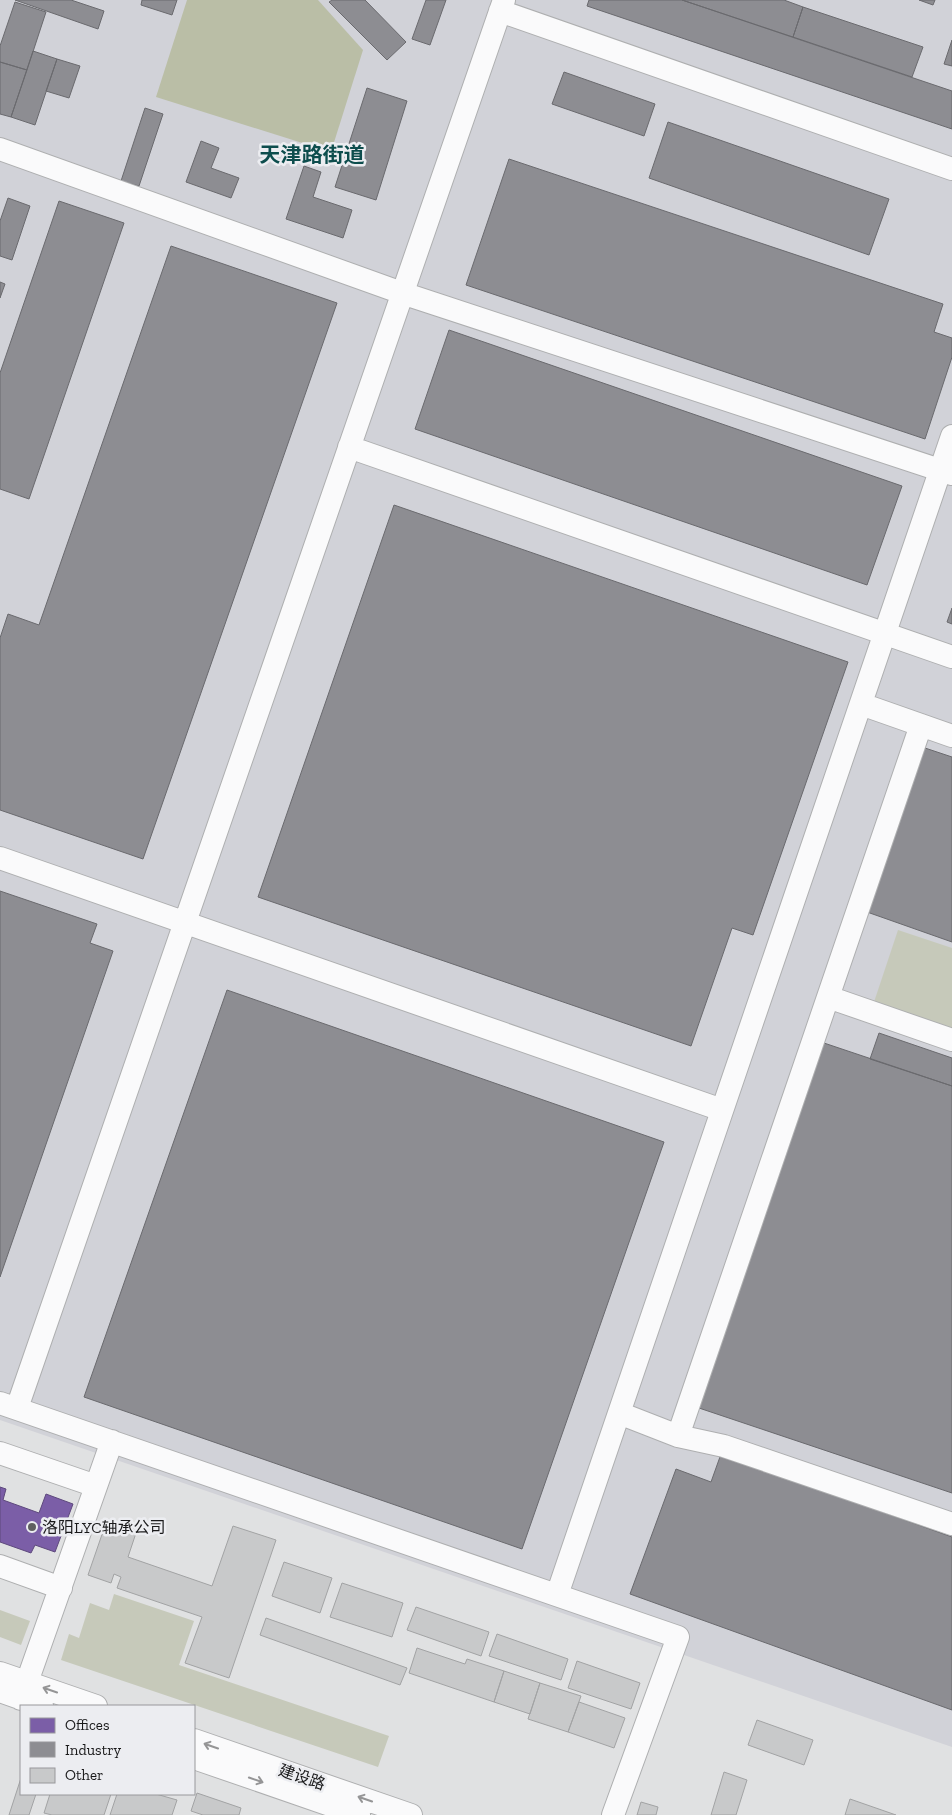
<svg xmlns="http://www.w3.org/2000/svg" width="952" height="1815" font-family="'Zilla Slab','Noto Sans SC',serif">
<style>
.built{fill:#d1d2d8}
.green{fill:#c6c9ba}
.forest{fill:#babea6}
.offices{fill:#7b5ea7;stroke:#5e497d}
.industry{fill:#8d8d92;stroke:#6a6a6e}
.building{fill:#c8c9ca;stroke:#a2a3a4}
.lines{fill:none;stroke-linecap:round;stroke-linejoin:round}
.minor-casing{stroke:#aeafb0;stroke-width:24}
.minor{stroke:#fafafb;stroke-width:22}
.oneway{stroke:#959596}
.poi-dot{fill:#5f5f60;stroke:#ecedf1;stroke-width:2}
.labels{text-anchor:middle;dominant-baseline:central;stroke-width:5;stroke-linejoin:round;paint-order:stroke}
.poi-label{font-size:16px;fill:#19191a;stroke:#ecedf1;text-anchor:start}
.street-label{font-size:16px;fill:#19191a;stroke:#ecedf1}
.district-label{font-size:21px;font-weight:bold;fill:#0d4d4d;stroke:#ecedf1}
</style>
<rect width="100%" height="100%" fill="#e0e1e2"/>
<!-- built -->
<path class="built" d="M0,0h952v1747l-952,-327z"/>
<!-- green -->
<path class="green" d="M898,930l54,18v83l-79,-26z
M114,1594l80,27 -15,44 210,71 -11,31 -317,-107 8,-26 10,4 11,-35 19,7z
M0,1610l30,11 -9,24 -21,-8z"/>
<!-- forest -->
<path class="forest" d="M187,0h131l45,50 -32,102 -175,-55z"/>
<!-- offices -->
<path class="offices" d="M0,1487l6,2 -3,11 36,13 7,-19 27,10 -18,48 -20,-7 -4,8 -31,-11z"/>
<!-- industry -->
<path class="industry" d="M15,0h56l33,11 -6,18z
M142,0h35l-5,15 -31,-10z
M332,0h33l41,42 -19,18 -58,-58z
M426,0h20l-16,45 -18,-6z
M589,0h93l270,91v38l-365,-123z
M682,0h102l19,7 -10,30z
M919,0h16l-2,5z
M15,2l31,10 -19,58 -27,-8v-16z
M803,7l120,40 -11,30 -119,-40z
M952,40v26l-8,-2z
M33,51l24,8 -22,66 -24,-8z
M57,59l23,7 -11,32 -23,-7z
M0,62l27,8 -16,47 -11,-3z
M564,72l91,32 -11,32 -92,-32z
M367,88l40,13 -31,99 -41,-13z
M145,108l18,6 -24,72 -18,-5z
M668,122l221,77 -20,56 -220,-77z
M201,141l18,7 -8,20 28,10 -8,20 -45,-16z
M509,159l434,145 -9,28 18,6v19l-27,82 -459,-154z
M304,166l17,6 -8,25 39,13 -9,28 -57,-19z
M8,198l22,8 -18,54 -12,-4v-35z
M59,201l65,22 -95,276 -29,-10v-116z
M171,246l166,57 -194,556 -143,-49v-172l8,-24 31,11z
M0,282l5,2 -5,14z
M449,330l453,156 -35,99 -452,-156z
M394,505l454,157 -95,273 -21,-7 -41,118 -433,-149z
M952,608v16l-5,-2z
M925,748l27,9v185l-85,-30z
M0,891l97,33 -7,19 23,8 -113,326z
M227,990l437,152 -142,407 -438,-152z
M879,1033l73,25v28l-82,-27z
M818,1041l134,45v407l-259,-87z
M721,1454l231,83v173l-322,-116 46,-125 35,13z"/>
<!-- building -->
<path class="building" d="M107,1520l30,10 -9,27 84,29 21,-60 43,14 -47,138 -44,-15 17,-46 -85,-29 4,-11 -7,-3 -3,9 -23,-8z
M284,1562l48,16 -12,35 -48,-17z
M342,1583l61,20 -11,34 -62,-20z
M416,1607l73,25 -8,24 -74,-26z
M266,1618l141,50 -7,17 -140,-50z
M497,1634l71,25 -7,21 -72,-24z
M417,1648l48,16 2,-5 37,12 -10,31 -85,-29z
M577,1661l63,22 -9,26 -63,-21z
M504,1671l36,12 -10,31 -36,-12z
M540,1683l41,13 -13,36 -40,-13z
M579,1702l46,16 -11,30 -46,-16z
M757,1720l56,20 -9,25 -56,-20z
M724,1772l23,8 -11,35h-25z
M21,1778v16h15l-7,21h-20z
M197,1793l44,15 -2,7h-36l-12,-4z
M50,1794h61l-7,21h-52l-8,-2z
M117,1794h39l21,6 -5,15h-62z
M850,1799l46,16h-51z
M641,1802l17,5 -2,8h-19z"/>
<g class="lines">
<!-- minor casing -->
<g class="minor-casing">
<path id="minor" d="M500,11l452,158
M0,149l402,144 550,181
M349,447l603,210
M861,704l91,32
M0,858l722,252
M828,997l124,43
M0,1403l678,234 -65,178
M17,1408l487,-1408
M619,1413l59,23 46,10 228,78
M678,1436l243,-711
M0,1453l96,33
M0,1566l61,22
M557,1595l395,-1159
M0,1673l96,33
M0,1691l42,15
M21,1699l91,-258
M194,1740l217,75
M194,1758l165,57"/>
</g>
<!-- minor -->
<use href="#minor" class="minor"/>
</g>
<!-- one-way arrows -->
<defs><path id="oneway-shaft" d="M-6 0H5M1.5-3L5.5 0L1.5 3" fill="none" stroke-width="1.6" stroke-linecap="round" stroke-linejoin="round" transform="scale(1.25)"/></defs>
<g class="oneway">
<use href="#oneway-shaft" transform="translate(50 1690) rotate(-161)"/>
<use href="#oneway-shaft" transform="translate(211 1746) rotate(-161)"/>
<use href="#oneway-shaft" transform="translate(256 1780) rotate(19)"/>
<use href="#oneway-shaft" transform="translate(365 1799) rotate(-161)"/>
</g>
<!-- markers -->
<circle class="poi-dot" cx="32" cy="1527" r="5"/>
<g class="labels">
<!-- poi labels -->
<g class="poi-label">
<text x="42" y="1527">洛阳LYC轴承公司</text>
</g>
<!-- street labels -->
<g class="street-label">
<text transform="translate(302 1777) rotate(19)">建设路</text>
</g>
<!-- district labels -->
<g class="district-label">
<text x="312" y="154">天津路街道</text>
</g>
</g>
<!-- legend -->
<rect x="20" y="1705" width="175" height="90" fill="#ecedf1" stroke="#98989b"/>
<rect x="30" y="1718" width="25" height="15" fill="#7b5ea7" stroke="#98989b"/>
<text x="65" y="1730" font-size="15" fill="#19191a">Offices</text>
<rect x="30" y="1742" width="25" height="15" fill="#8d8d92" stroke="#98989b"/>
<text x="65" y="1755" font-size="15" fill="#19191a">Industry</text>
<rect x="30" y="1768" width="25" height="15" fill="#c8c9ca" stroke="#98989b"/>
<text x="65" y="1780" font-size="15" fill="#19191a">Other</text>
</svg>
